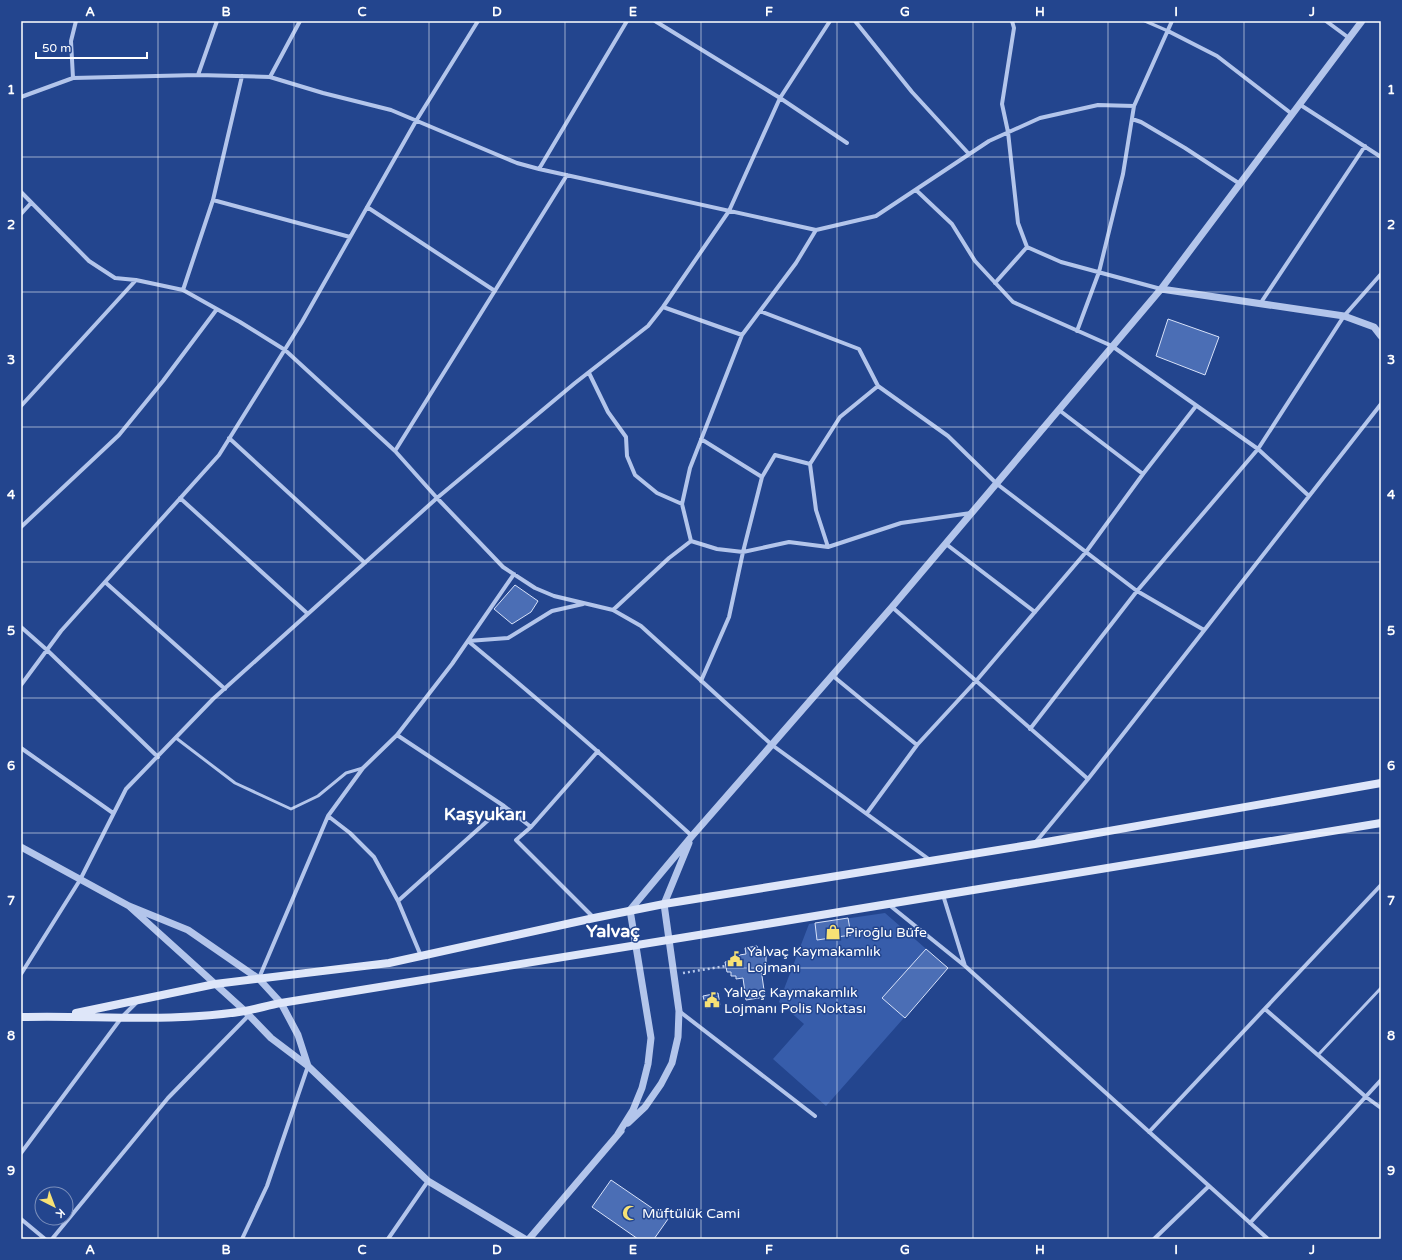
<svg xmlns="http://www.w3.org/2000/svg" width="1402" height="1260" font-family="'Varela Round',sans-serif">
<style>
.green{fill:#375dab}
.building{fill:#4b6eb5;stroke:#d8e2f9}
.lines{fill:none;stroke-linecap:round;stroke-linejoin:round}
.path{stroke:#b3c5eb;stroke-width:2.5;stroke-dasharray:2 3;stroke-linecap:butt}
.service{stroke:#b3c5eb;stroke-width:3}
.minor{stroke:#b3c5eb;stroke-width:4}
.tertiary{stroke:#b3c5eb;stroke-width:7}
.secondary{stroke:#dee6f9;stroke-width:8}
.grid{fill:none;stroke:#fff;stroke-width:1;stroke-opacity:0.55}
.labels{text-anchor:middle;dominant-baseline:central;stroke-width:3;stroke-linejoin:round;paint-order:stroke}
.poi-label{font-size:14px;fill:#fff;stroke:#23458e;text-anchor:start}
.district-label{font-size:18px;font-weight:bold;fill:#fff;stroke:#23458e}
.neatline{fill:none;stroke:#fff;stroke-width:1.5}
.grid-label{font-size:13px;text-anchor:middle;font-weight:bold;fill:#fff}
</style>
<rect width="100%" height="100%" fill="#23458e"/>
<!-- green -->
<path class="green" d="M885,913l63,55 -122,138 -53,-47 31,-35 -25,-22 30,-78z"/>
<!-- building -->
<path class="building" d="M1168,319l51,18 -14,38 -49,-19z
M515,585l23,16 -7,11 -19,12 -18,-15z
M848,918l3,17 -34,5 -2,-17z
M757,946l1,4 8,6v7l-5,6 4,28 -19,3 -3,-22 -7,1v-3h-5v-4h-4l-2,-10 15,-3 -1,-4 7,-1 -1,-6z
M926,949l22,19 -43,50 -23,-20z
M718,993l2,12 -14,3 -3,-12z
M611,1180l57,39 -14,20h-16l-46,-32z"/>
<g class="lines">
<!-- path -->
<path class="path" d="M683,973l43,-7"/>
<!-- service -->
<path class="service" d="M1145,21l23,10
M176,738l59,45 56,26 27,-13 28,-23 17,-5
M1318,1055l63,-67"/>
<!-- minor -->
<path class="minor" d="M655,21l125,77 67,45
M855,21l57,71 57,62
M1012,21l2,7 -12,76 6,28 10,91 9,24 34,15 100,27
M1326,21l23,17
M1168,31l49,25 75,58
M198,75l19,-54
M270,77l30,-56
M73,78l-2,-37 5,-20
M21,97l52,-19 125,-3 72,2 53,16 68,17 126,53 22,6 277,61 60,-14 113,-75 51,-23 58,-13 36,1
M1299,104l82,53
M1132,119l9,3 44,26 55,36
M539,169l88,-148
M916,190l36,34 23,37 38,41 99,44 146,103 51,47
M21,192l68,69 26,17 21,2 47,10 57,32 45,28 110,101 42,47 66,69 32,21 19,8 59,14 28,16 131,119 158,115
M213,200l137,37
M367,207l128,84
M21,214l10,-11
M995,283l32,-36
M183,290l30,-90 29,-124
M1260,304l105,-158
M663,307l79,28
M760,311l99,38 19,37 70,50 49,48 140,107 67,39
M1077,331l22,-59 24,-98 11,-68 38,-85
M589,373l19,39 18,25 1,19 8,19 22,18 25,11
M21,406l115,-126
M1059,410l84,64
M229,438l136,125
M701,439l61,38
M395,451l172,-276
M180,498l128,116
M21,527l98,-92 44,-54 54,-72
M691,541l-9,-37 8,-36 52,-133 54,-72 20,-33
M946,544l89,68
M828,547l-12,-37 -6,-46 30,-47 38,-31
M105,582l120,107
M892,607l196,172
M613,610l56,-52 22,-17 26,8 26,3 46,-10 39,5 73,-24 70,-10
M21,627l26,23 111,107
M468,641c76,63 151,128 224,195
M468,641l40,-3 44,-27 31,-7
M833,676l84,69
M701,681l28,-64 14,-65 19,-75 13,-22 35,9
M21,685l40,-54 158,-176 83,-133 114,-201 62,-100
M1030,729l107,-138 121,-142 86,-133 37,-42
M397,735l107,71 27,21 67,-76
M21,748l92,65
M867,813l50,-68 59,-64 110,-129 57,-78 53,-68
M328,816l22,17 24,24 24,44 23,55
M531,827l-15,13 78,78
M1035,843l53,-64 293,-375
M398,901l106,-95
M888,904l77,62 -22,-71
M965,966l303,273
M21,974l59,-94 46,-91 87,-90 224,-201 138,-115 73,-57 15,-19 66,-96 51,-113 50,-77
M259,978l69,-162 35,-48 34,-33 55,-71 62,-90
M1265,1009l101,88 15,11
M679,1011l136,105
M1149,1132l232,-247
M21,1153l101,-136 16,-16
M21,1219l24,20
M1250,1223l131,-143
M52,1239l116,-141 81,-83
M242,1239l25,-53 41,-120
M388,1239l40,-58
M1154,1239l55,-53"/>
<!-- tertiary -->
<path class="tertiary" d="M1161,289l183,27 30,11 7,9
M21,847l108,59 59,24 71,49 22,24 17,32 10,31 -37,-28 -26,-27 -116,-105
M308,1066l120,115 97,58
M628,1123l17,-16 16,-23 11,-21 6,-26 1,-26 -15,-107 25,-61
M618,1134l15,-24 9,-22 6,-24 3,-26 -21,-128 62,-74 200,-229 269,-318 201,-268
M529,1239l92,-108"/>
<!-- secondary -->
<path class="secondary" d="M76,1013l139,-29 174,-21 205,-45 70,-14 371,-60 346,-61
M21,1017c74,-2 151,6 224,-6 12,-2 24,-6 36,-8 367,-59 733,-120 1100,-180"/>
</g>
<!-- grid -->
<path class="grid" d="M158,21v1218M294,21v1218M429,21v1218M565,21v1218M701,21v1218M837,21v1218M973,21v1218M1108,21v1218M1244,21v1218M21,157h1360M21,292h1360M21,427h1360M21,562h1360M21,698h1360M21,833h1360M21,968h1360M21,1103h1360"/>
<!-- icons -->
<defs>
<g id="shop-bare" transform="scale(1.2)"><path d="M-5-2.5h2.3a2.7 3.5 0 0 1 5.4 0H5L5.5 6h-11ZM-1.5-2.5h3a1.5 2.3 0 0 0-3 0Z" fill="#f7e175" stroke="#23458e" stroke-width="2.5" paint-order="stroke"/></g>
<g id="civic-bare" transform="scale(1.2)"><path d="M-.6-6.5H3V-4.5H.6V-3L4-1V1h2V6H-6V1h2V-1L-.6-3ZM-1.2 2.5V6h2.4V2.5Z" fill="#f7e175" stroke="#23458e" stroke-width="2.5" paint-order="stroke"/></g>
<g id="mosque-bare" transform="scale(1.2)"><path d="M3.5-4.9A6 6 0 1 0 3.5 4.9A5 5 0 1 1 3.5-4.9Z" fill="#f7e175" stroke="#23458e" stroke-width="2.5" paint-order="stroke"/></g>
</defs>
<g fill-rule="evenodd">
<use href="#shop-bare" x="833" y="932"/>
<use href="#civic-bare" x="735" y="959"/>
<use href="#civic-bare" x="712" y="1000"/>
<use href="#mosque-bare" x="630" y="1213"/>
</g>
<g class="labels">
<!-- poi labels -->
<g class="poi-label">
<text x="845" y="932">Piroğlu Büfe</text>
<text x="747" y="951">Yalvaç Kaymakamlık<tspan x="747" dy="16">Lojmanı</tspan></text>
<text x="724" y="992">Yalvaç Kaymakamlık<tspan x="724" dy="16">Lojmanı Polis Noktası</tspan></text>
<text x="642" y="1213">Müftülük Cami</text>
</g>
<!-- district labels -->
<g class="district-label">
<text x="485" y="814">Kaşyukarı</text>
<text x="613" y="931">Yalvaç</text>
</g>
</g>
<!-- border -->
<rect width="1402" height="1260" fill="none" stroke="#23458e" stroke-width="44"/>
<!-- north arrow -->
<g transform="translate(54 1206) rotate(138)"><circle r="19" fill="#23458e" stroke="#7b8fbb"/>
<path d="M0-3L7 15L0 10L-7 15Z" fill="#f7e175"/>
<text y="-6" font-size="11" font-weight="bold" text-anchor="middle" fill="#ffffff">K</text>
</g>
<!-- scale -->
<path d="M36 52v6h111v-6" fill="none" stroke="#ffffff" stroke-width="2"/>
<text x="42" y="52" font-size="12" fill="#ffffff" stroke="#23458e" stroke-width="3" paint-order="stroke">50 m</text>
<rect x="22" y="22" width="1358" height="1216" class="neatline"/>
<g class="grid-label">
<text x="90" y="16">A</text>
<text x="226" y="16">B</text>
<text x="362" y="16">C</text>
<text x="497" y="16">D</text>
<text x="633" y="16">E</text>
<text x="769" y="16">F</text>
<text x="905" y="16">G</text>
<text x="1040" y="16">H</text>
<text x="1176" y="16">I</text>
<text x="1312" y="16">J</text>
<text x="11" y="94">1</text>
<text x="1391" y="94">1</text>
<text x="11" y="229">2</text>
<text x="1391" y="229">2</text>
<text x="11" y="364">3</text>
<text x="1391" y="364">3</text>
<text x="11" y="499">4</text>
<text x="1391" y="499">4</text>
<text x="11" y="635">5</text>
<text x="1391" y="635">5</text>
<text x="11" y="770">6</text>
<text x="1391" y="770">6</text>
<text x="11" y="905">7</text>
<text x="1391" y="905">7</text>
<text x="11" y="1040">8</text>
<text x="1391" y="1040">8</text>
<text x="11" y="1175">9</text>
<text x="1391" y="1175">9</text>
<text x="90" y="1254">A</text>
<text x="226" y="1254">B</text>
<text x="362" y="1254">C</text>
<text x="497" y="1254">D</text>
<text x="633" y="1254">E</text>
<text x="769" y="1254">F</text>
<text x="905" y="1254">G</text>
<text x="1040" y="1254">H</text>
<text x="1176" y="1254">I</text>
<text x="1312" y="1254">J</text>
</g>
</svg>
